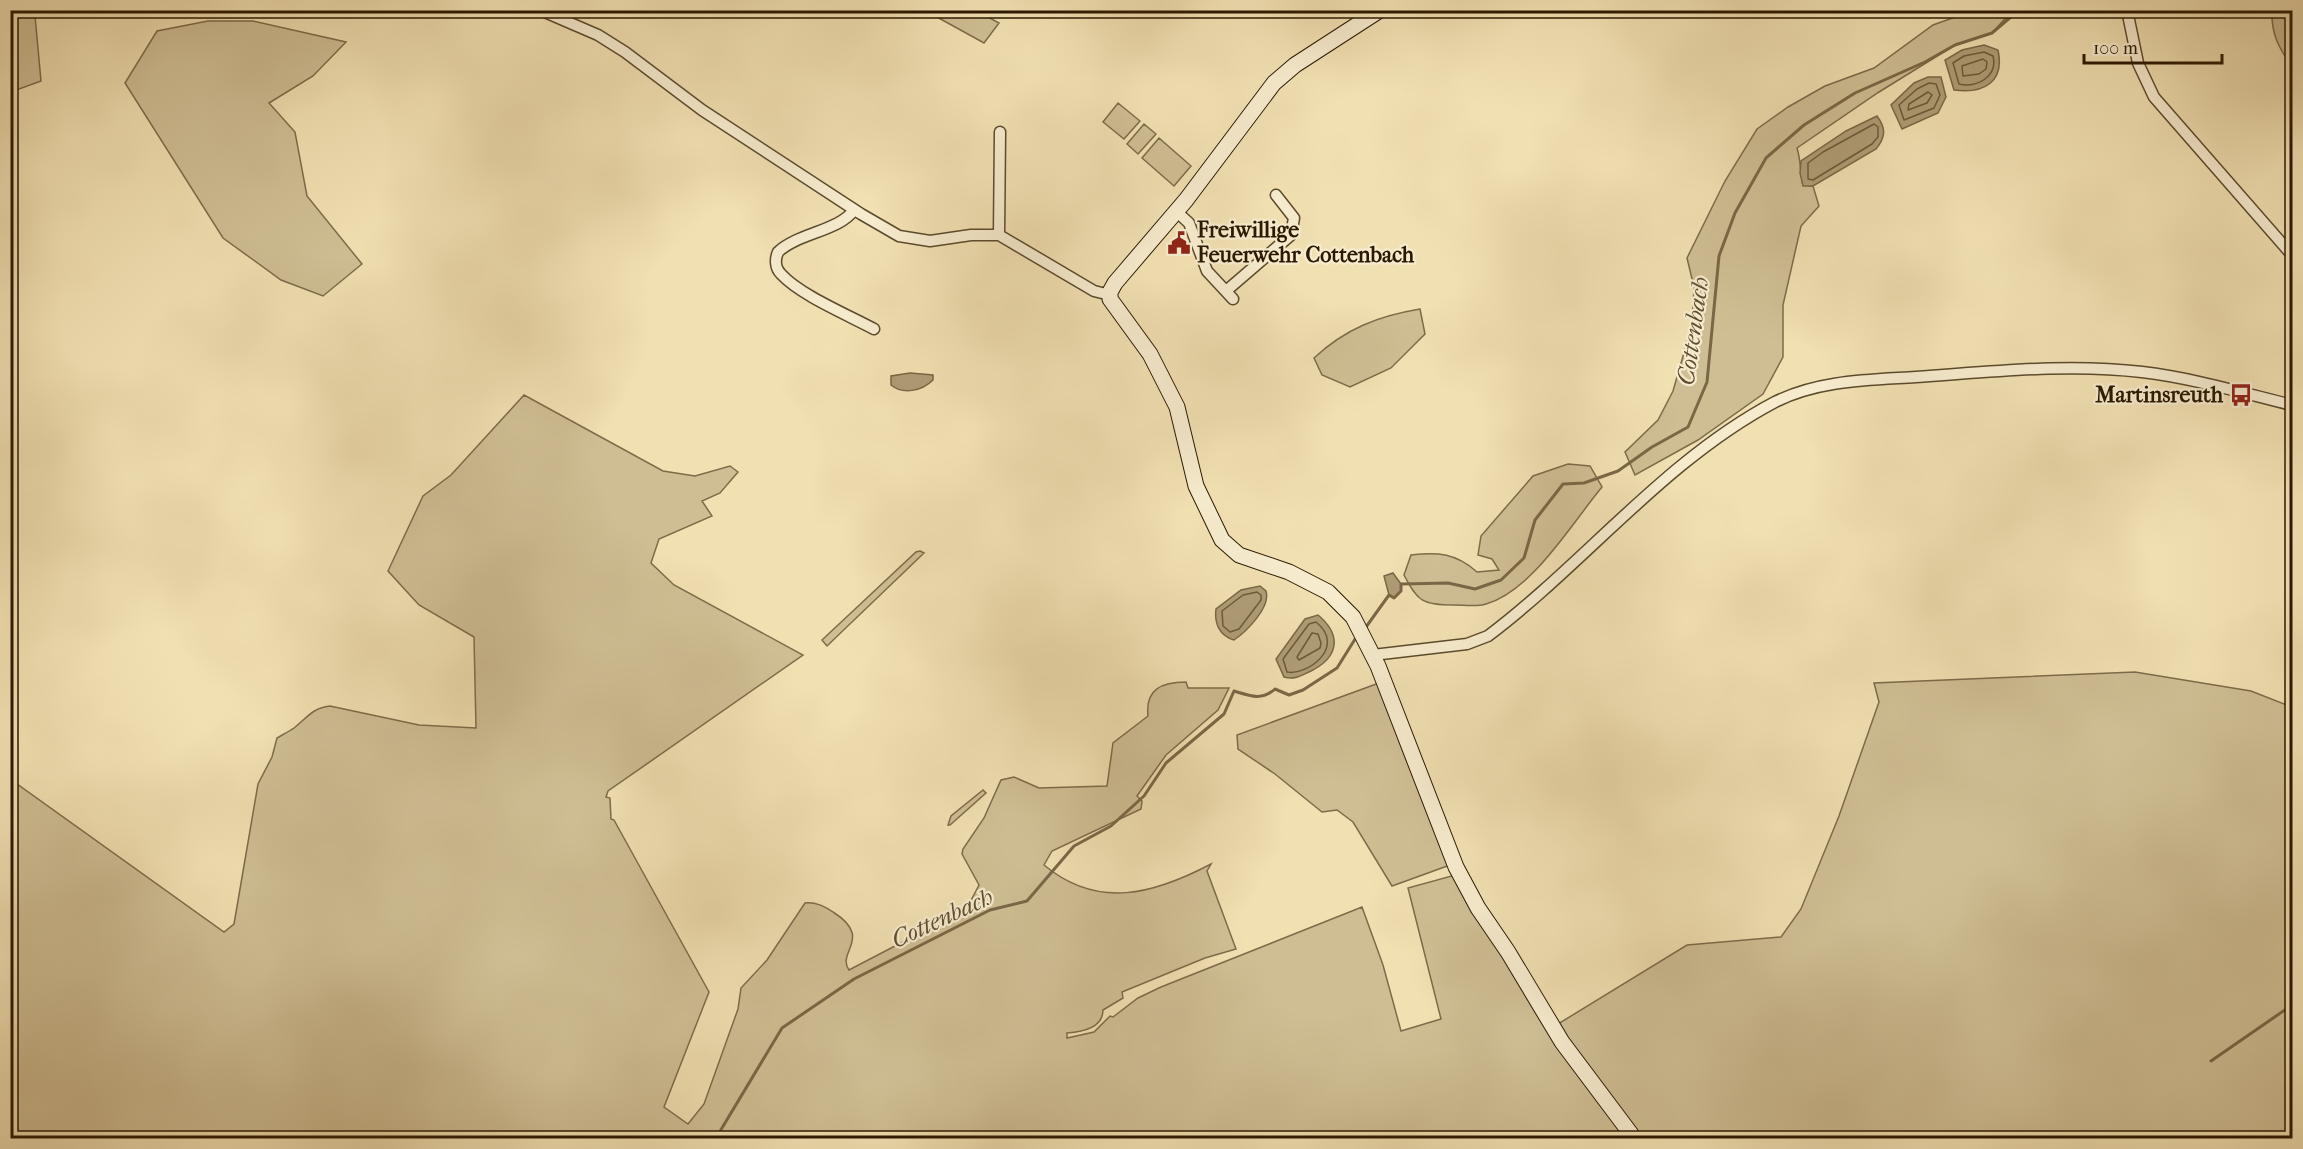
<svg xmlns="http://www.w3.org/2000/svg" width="2303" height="1149" font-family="'IM FELL French Canon',serif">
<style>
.green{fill:#cfbe94;stroke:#7d6b4a;stroke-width:1.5}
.water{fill:#ae9c75;stroke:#7a6746;stroke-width:1.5}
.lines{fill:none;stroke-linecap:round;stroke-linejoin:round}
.shore{stroke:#6c5a3a;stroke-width:1.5}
.stream{stroke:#7a6746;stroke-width:3}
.street-casing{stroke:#5c4a2c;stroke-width:13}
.secondary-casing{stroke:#2b1800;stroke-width:17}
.street{stroke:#f6ebcd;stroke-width:10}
.secondary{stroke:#f6ebcd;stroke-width:15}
.labels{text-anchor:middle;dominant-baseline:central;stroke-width:4.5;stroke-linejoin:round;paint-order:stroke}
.poi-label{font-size:22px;font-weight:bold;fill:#2b1800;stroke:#f6ebcd;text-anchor:start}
.water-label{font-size:24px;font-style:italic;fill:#5f4d2f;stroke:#f6ebcd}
</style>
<rect width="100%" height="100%" fill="#f1e0b2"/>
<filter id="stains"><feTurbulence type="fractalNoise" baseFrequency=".00333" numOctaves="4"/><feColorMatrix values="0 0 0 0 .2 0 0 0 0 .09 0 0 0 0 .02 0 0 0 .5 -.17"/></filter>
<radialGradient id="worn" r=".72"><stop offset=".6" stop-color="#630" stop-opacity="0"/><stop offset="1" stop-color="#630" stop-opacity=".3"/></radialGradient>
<!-- green -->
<path class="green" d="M10,11h32l-7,5 6,65 -30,11z
M926,11h51l22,12 -15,20z
M1972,11h40l-20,22 -37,12 -76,47 -82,56c4,13 3,24 6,37l10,1 6,20 -18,20 -18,79v52l-20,37 -65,46 -63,35 -10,-23 33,-32 15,-29 19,-66 2,-38 -7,-29 38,-77 32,-52 31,-22 37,-21 49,-18 59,-43z
M2272,11h20v56c-13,-19 -21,-33 -20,-56z
M208,21h45l93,21 -33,34 -44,27 26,29 12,64 55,68 -39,32 -42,-16 -58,-42 -98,-155 32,-52z
M1118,103l22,18 -16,18 -21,-17z
M1144,124l12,10 -18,20 -11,-10z
M1159,138l32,28 -17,20 -32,-28z
M1420,309l5,25 -34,34 -41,19 -28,-12 -8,-17c31,-29 64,-42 106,-49z
M524,395l139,76 32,5 35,-10 8,6 -18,21 -18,8 10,15 -53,23 -8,24 23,22 129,70 -195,136 -2,6 4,1 1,21 3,1 95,172 -45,115 24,17 16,-20 34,-95 3,-21 26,-28 38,-57c11,-1 19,3 28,9 41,26 3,40 16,58l90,-47 19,-7 7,-4 14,-27 -17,-31 1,-5 21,-31 17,-38 13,-3 25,11 68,-2 6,-43 35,-27c-3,-27 14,-34 38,-34l2,6h41l-11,22 -52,45 -29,41 5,5 -1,8 -89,42 -8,14c54,45 110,29 167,-1l-4,7 29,78 -31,9 -83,34 1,6 -20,12c0,18 -21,22 -36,23v5l27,-6 16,-16 3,1 25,-19 23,-11 201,-80 21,58 18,66 40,-12 -33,-131 47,-13 103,149 129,-79 94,-8 20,-28 38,-93 40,-114 -5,-19 261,-11 116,19 41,16v431h-2281l-1,-359 214,153 10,-8 24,-140 14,-27 5,-19c5,-3 11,-6 17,-10 13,-10 18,-20 36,-22l89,19 57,3 -2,-91 -55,-32 -31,-34 35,-75 28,-21z
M1568,464l22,2 12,21c-30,36 -70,104 -116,117 -9,3 -22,1 -32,1 -31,0 -36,-3 -50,-30l7,-20c27,-3 45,-2 66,17l22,-2 -7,-11 -14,-4 3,-19 52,-60z
M920,551l4,2 -97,93 -5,-6 94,-88z
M1379,683l71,182 -58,21 -39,-64 -16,-12 -15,2 -47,-38 -37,-25 -1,-14z
M983,790l3,3 -36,32h-2l3,-9z"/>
<!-- water -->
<path class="water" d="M1984,45l14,5c7,32 -14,44 -44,40l-9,-30 17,-10z
M1928,77h13l5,20 -8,16 -36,16 -11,-24 23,-22z
M1877,116c9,12 9,21 -1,33l-63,37h-10l-3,-13 1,-12 45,-30z
M910,373l23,2v5c-11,11 -30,15 -42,5v-9z
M1393,573l8,11v7l-7,7 -5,-3 -5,-19z
M1260,586l6,5c5,16 -19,40 -32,49 -14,-4 -20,-16 -18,-31l25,-19z
M1318,615c24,20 21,42 -7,56 -11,5 -16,9 -27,6l-8,-18 29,-40z"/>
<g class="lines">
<!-- shore -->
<path class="shore" d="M1984,52l9,4c5,20 -15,32 -34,28l-6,-21 11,-7z
M1983,59l4,3 -1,7 -7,5 -16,2 -1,-10z
M1929,83l7,1 4,11 -6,13 -30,12 -5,-15 18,-16z
M1928,92l4,3 -5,8 -19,7 1,-6z
M1874,124l4,3v10l-6,7 -59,36 -5,-1v-16l15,-11z
M1257,592l4,3v5l-22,29 -9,3 -7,-6 -1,-15 21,-16z
M1316,622c31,25 -9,54 -29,50l-4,-13 26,-35z
M1312,633l6,1 3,9 -1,5 -21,12 -2,-3z"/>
<!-- stream -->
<path class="stream" d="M1366,627l23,-32 5,3 7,-7v-7l47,-1 27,6 26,-9 23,-22 11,-38 28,-36 21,-1 34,-12 34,-24 36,-20 19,-45 12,-126 16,-43 31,-55 38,-33 51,-32 70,-31 30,-17 37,-12 27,-23
M2211,1061l81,-56
M716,1138l66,-110 72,-49 136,-69 37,-9 47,-55 37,-20 33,-30 22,-33 58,-49 10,-23c16,5 28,10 41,-2l14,6 14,-5 34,-22 20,-32"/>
<!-- street casing -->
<g class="street-casing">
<path id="street" d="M540,10l58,25 27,17 77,58 159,104 38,22 31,5 41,-6h28l95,56 16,4
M2127,10l11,53 16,34 138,158
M854,210c-15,21 -56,23 -76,42 -3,7 -3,16 3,22 19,21 67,41 93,55
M1177,212l12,11 18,48 26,28
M999,235l1,-103
M1226,291l65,-56 3,-17 -18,-23
M1373,655l94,-11 21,-8c97,-73 177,-176 287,-234 44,-22 94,-22 141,-25 75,-5 151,-14 226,-5 51,6 101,21 150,33"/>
</g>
<!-- secondary casing -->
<g class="secondary-casing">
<path id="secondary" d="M1380,10l-85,55 -21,18 -88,117 -71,83 -5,9v7l40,55 27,53 19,79 26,54 17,15 50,17 39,20 25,25 25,49 78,201 22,41 30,44 54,90 72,96"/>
</g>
<!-- street -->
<use href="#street" class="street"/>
<!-- secondary -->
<use href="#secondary" class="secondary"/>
</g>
<!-- icons -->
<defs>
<g id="civic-bare" transform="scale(1.8)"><path d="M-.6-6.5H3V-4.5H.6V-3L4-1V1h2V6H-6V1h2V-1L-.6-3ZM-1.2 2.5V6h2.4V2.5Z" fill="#8f2418" stroke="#f6ebcd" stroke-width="2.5" paint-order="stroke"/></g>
<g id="bus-bare" transform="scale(1.8)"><path d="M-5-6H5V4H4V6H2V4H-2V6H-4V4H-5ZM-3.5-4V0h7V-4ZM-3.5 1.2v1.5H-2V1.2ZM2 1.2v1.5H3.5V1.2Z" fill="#8f2418" stroke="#f6ebcd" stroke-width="2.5" paint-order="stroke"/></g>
</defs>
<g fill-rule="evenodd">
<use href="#civic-bare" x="1179" y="243"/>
<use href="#bus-bare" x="2241" y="395"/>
</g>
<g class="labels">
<!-- poi labels -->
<g class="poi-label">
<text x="1197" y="230">Freiwillige<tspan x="1197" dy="25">Feuerwehr Cottenbach</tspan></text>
<text x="2223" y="395" text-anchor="end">Martinsreuth</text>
</g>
<!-- water labels -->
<g class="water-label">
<text transform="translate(1693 331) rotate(-82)">Cottenbach</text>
<text transform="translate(942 918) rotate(-25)">Cottenbach</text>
</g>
</g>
<!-- margin -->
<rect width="2303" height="1149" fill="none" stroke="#f1e0b2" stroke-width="36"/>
<rect x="12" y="12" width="2279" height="1125" fill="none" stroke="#2b1800" stroke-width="3"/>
<rect x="18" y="18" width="2267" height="1113" fill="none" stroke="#2b1800" stroke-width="1.5"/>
<!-- scale -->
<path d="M2084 54v9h138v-9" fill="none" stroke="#2b1800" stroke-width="3"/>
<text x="2093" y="54" font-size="18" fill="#2b1800" stroke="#f6ebcd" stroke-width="4.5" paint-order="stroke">100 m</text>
<rect width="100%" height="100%" filter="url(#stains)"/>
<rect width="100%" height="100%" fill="url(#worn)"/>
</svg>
